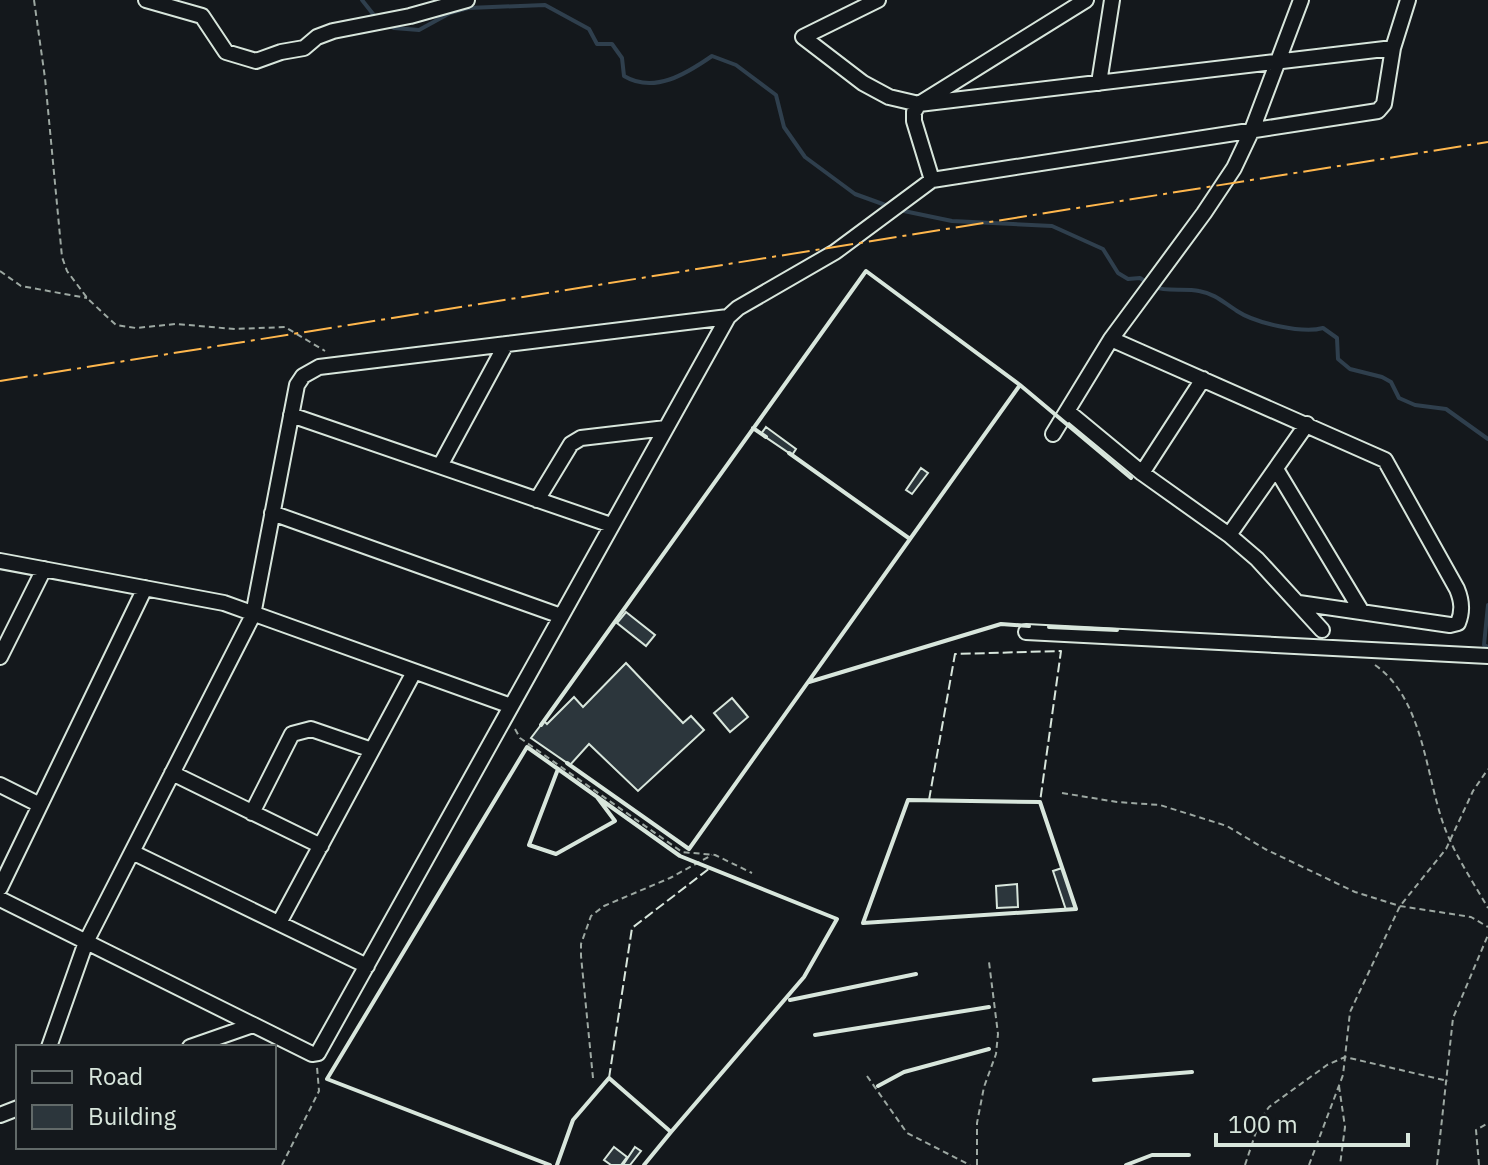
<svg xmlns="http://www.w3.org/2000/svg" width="1488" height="1165" font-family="'IBM Plex Sans',sans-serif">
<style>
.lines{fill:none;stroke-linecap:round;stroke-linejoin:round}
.stream{stroke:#2f3f4d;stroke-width:4}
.building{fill:#2c363c;stroke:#d8e6dc;stroke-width:2}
.minor-casing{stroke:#d8e6dc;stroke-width:18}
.path{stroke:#9da8a2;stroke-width:2;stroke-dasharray:6 4;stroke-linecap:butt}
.minor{stroke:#14181c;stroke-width:14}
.fence{stroke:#d8e6dc;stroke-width:2;stroke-dasharray:10 4;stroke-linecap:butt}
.wall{stroke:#d8e6dc;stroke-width:4}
.power{stroke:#ffb74d;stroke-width:2;stroke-dasharray:28 6 4 6;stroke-linecap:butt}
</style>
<rect width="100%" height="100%" fill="#14181c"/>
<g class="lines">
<!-- stream -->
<path class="stream" d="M362,0l15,19
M388,25l6,3 25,2 31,-17 18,-5 77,-3 44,24 8,15h15l10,14 2,18c30,18 62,-2 88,-20l24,9 40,30 8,32 21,30 50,37 36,13
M899,210l53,11 100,5 51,23 15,24 10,6 12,-1 8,5
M1155,287c10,5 31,1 44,4 17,3 25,12 38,20 18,12 66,23 86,17l14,10 1,21 12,10 32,8 9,5 8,16 16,7 31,4 42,30
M1488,605l-4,40 4,2"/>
</g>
<!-- building -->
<path class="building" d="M766,427l30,22 -4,6 -31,-21z
M921,468l7,5 -16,21 -6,-4z
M626,612l29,23 -9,11 -29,-23z
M626,663l57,60 8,-7 13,14 -66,61 -49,-47 -19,21 -39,-27 13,-17 3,3 27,-27 9,10z
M732,698l16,19 -18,15 -16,-19z
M1062,868l14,41 -10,1 -13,-39z
M1017,884l1,23 -21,1 -1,-22z
M614,1147l13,10 -6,8h-10l-7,-5z
M635,1147l6,4 -11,14h-7z"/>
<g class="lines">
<!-- minor casing -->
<g class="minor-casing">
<path id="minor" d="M146,0l56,16 24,36 30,9 25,-9 23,-4 13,-11 16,-6 77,-15 57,-16
M878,0l-75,37 60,46 26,14 30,7 474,-56
M1099,83l13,-83
M932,180l-18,-59v-9l5,-8 167,-104
M1111,339l274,121 72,129c5,12 6,22 1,34l-8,2 -151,-22
M1067,411l75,62 87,62 28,24 65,71
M291,415l320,110
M1053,434l58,-95 93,-126 30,-45 18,-38 49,-130
M440,466l66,-122
M1276,469l86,143
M1142,473l61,-94
M537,500l34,-56 10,-6 85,-10
M272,513l289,103
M1229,535l78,-111
M0,561l224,42 287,103
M1026,632l462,24
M0,657l44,-88
M172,773l149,73
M0,785l40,20
M252,813l40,-79 19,-5 61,21
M132,852l235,114
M0,888l145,-300
M0,899l312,155 6,-1 410,-736 10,-9 97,-56 97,-72 446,-69 6,-7 9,-56 15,-48
M279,923l135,-251
M49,1047l37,-105 167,-327 44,-230 6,-9 16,-9 409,-50
M190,1047l63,-22
M0,1115l18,-7"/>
</g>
<!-- path -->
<path class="path" d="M34,0l11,78 17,179 5,14 21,28 28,26 20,3 40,-4 59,5 50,-2 40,24
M0,271l21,15 66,12
M1375,665c47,33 50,104 67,155 10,31 30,60 46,88
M515,729l5,9 162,114 33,3 37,18
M1062,793l55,9 43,3 67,21 38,23 90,43 45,14 71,11 17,10
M867,1076l40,57 63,32
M593,1078l-12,-122v-12l10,-28 13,-10 66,-28 42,-23
M1339,1086l6,41 -5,38
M282,1165l37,-74 -2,-24
M977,1165v-42l7,-36 12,-33 2,-20 -9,-72
M1245,1165l15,-45 9,-13 58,-42 18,-8 103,24
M1309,1165l34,-90 7,-63 50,-106 46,-57 27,-58 15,-22
M1437,1165l16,-147 35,-83
M1479,1165l-3,-35 12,-7"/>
<!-- minor -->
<use href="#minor" class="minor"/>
<!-- fence -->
<path class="fence" d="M929,800l26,-146 106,-3 -21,151
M609,1078l23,-150 78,-60"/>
<!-- wall -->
<path class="wall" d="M1020,385l111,93
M753,428l13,9
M1049,627l68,3
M809,682l192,-58 28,2
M541,725l325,-454 154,114 -110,154 -121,-86
M567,763l122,86 221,-310
M597,797l18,24 -59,33 -27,-9 29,-76 122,87 157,63 -33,58 -133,155
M908,800l132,2 36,107 -213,14z
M790,1000l126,-26
M815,1035l174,-28
M1094,1080l98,-8
M878,1086l26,-14 85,-23
M550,1165l-223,-86 200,-332 31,22
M557,1165l16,-45 36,-42 62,54 -27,33
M1126,1165l26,-10h37"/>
<!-- power -->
<path class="power" d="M0,381l1488,-239"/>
</g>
<!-- legend -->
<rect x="16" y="1045" width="260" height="104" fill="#14181c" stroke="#626a69" stroke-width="2"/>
<rect x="32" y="1071" width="40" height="12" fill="#14181c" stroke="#626a69" stroke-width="2"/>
<text x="88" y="1085" font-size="24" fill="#d8e6dc">Road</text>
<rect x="32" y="1105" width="40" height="24" fill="#2c363c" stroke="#626a69" stroke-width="2"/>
<text x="88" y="1125" font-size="24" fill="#d8e6dc">Building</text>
<!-- scale -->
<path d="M1216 1133v12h192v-12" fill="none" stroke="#d8e6dc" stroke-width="4"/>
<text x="1228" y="1133" font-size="24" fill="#d8e6dc" stroke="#14181c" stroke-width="6" paint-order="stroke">100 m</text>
</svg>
